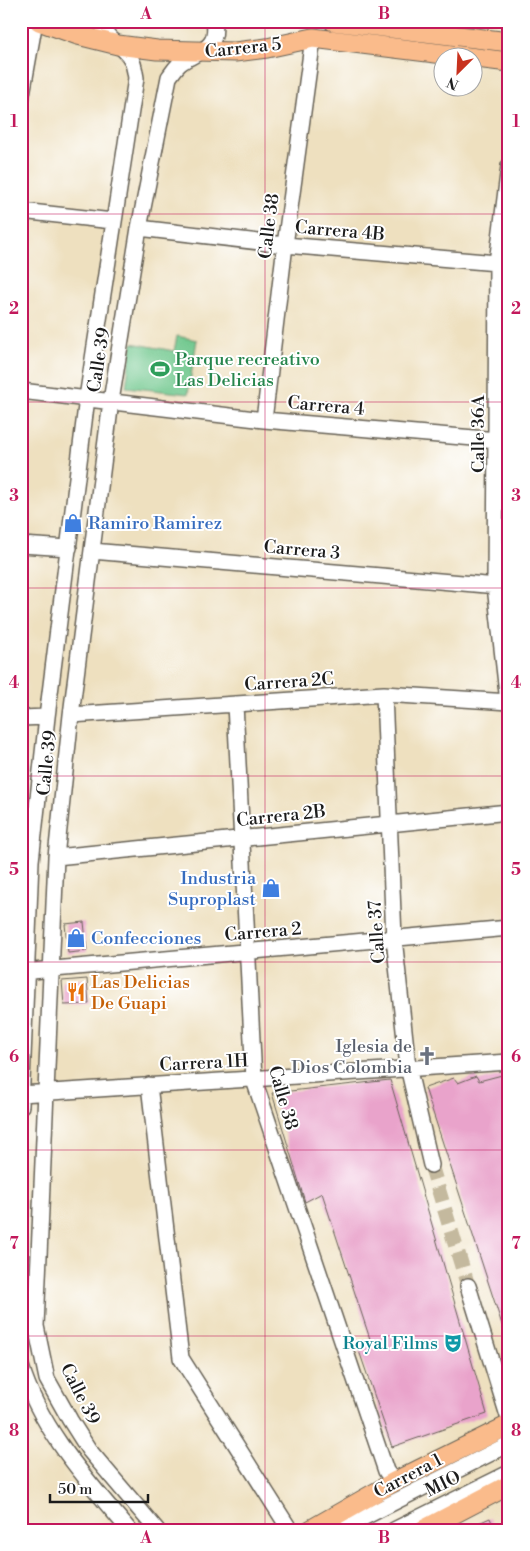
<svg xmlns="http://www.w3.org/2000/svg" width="530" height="1551" font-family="'Libre Bodoni',serif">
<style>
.green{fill:#70c78d;stroke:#467254}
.building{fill:#e9a3cb}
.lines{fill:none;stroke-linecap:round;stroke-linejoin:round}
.minor-tunnel{stroke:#c4b99e;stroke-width:15;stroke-dasharray:15 8;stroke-linecap:butt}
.minor-casing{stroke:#666155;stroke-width:18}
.major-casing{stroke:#666155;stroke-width:21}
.minor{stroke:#fff;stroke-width:15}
.major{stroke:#fabb8b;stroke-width:19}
.grid{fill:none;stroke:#c2185b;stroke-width:1;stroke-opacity:0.55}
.labels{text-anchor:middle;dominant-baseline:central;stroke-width:4;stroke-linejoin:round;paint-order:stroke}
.street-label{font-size:18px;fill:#1c1c1c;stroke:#fff}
.leisure-label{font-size:18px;fill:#27864d;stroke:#fff;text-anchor:start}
.shop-label{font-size:18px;fill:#366cbe;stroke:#fff;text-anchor:start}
.food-label{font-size:18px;fill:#c56008;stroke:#fff;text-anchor:start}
.worship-label{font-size:18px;fill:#5b616d;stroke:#fff;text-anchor:end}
.culture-label{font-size:18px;fill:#0d838f;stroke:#fff;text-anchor:end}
.neatline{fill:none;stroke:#c2185b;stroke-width:2}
.grid-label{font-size:16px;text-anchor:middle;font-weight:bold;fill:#c2185b}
</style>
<rect width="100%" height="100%" fill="#fff"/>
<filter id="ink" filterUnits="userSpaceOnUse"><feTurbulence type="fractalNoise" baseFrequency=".02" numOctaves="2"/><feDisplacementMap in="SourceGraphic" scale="10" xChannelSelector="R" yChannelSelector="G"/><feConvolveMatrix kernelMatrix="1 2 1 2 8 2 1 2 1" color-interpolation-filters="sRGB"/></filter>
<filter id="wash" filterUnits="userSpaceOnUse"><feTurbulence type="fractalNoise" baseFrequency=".0096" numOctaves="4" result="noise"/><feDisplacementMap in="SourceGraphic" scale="20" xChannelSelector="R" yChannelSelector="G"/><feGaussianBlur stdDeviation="1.12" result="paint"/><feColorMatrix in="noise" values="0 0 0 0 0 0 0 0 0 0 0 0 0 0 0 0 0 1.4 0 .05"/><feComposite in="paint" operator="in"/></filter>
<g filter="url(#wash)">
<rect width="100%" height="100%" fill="#eee0bf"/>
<!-- green -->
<path class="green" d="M177,336l20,4 -9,54 -62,-7 6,-44 42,8z"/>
<g id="blocks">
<!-- building -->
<path class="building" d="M84,922l3,29 -19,2 -3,-29z
M87,979l2,25 -25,1 -2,-24z
M502,1075l1,10 6,-2v257h-2l-82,-252 29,-10 4,5 18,-7 3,5z
M390,1080l97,334 -95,33 -35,-102 13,-6 -48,-146 -17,9 -33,-109z
M490,1518l5,12h-32z"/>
</g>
</g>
<g filter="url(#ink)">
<use href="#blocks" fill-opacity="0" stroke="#666155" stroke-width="1"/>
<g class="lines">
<!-- minor-tunnel -->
<path class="minor-tunnel" d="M431,1165l37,121"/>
<!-- minor casing -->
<g class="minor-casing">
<path id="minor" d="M21,100l14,-79
M21,211l92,10
M139,228l146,17 224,19
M21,391l243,29 245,21
M264,420l21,-175 28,-207
M21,545l48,3
M92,551l417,36
M384,694l10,244 14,129 23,98
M508,702l-13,-116 2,-323 12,-97
M235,704l19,376 132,391 8,11
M71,715l313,-21 125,8
M21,718l26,-1
M56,857l453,-45
M21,972l488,-44
M149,1085l32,273 109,172
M21,1094l488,-32
M21,1106l10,-245 16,-144 40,-319 49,-320c-1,-6 -2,-14 -5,-19 -8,-16 -28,-18 -28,-38
M468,1286l41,133
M21,1366c19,63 66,114 108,164
M157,1530l-68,-80 -19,-30 -23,-41 -11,-53 20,-469 15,-142 40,-314 28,-173 30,-151c4,-5 8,-12 13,-15 18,-12 37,-13 32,-41
M339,1530l170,-86
M394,1530l115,-57
M506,1530l3,-3"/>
</g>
<!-- major casing -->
<g class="major-casing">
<path id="major" d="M39,21l39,14 40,10 39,5 78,2 32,-4 46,-10 196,24
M333,21l176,21
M310,1530l84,-48 115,-57
M423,1530l86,-45"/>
</g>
<!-- minor -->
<use href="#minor" class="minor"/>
<!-- major -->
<use href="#major" class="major"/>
</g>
</g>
<!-- grid -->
<path class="grid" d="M265,21v1509M21,214h488M21,402h488M21,588h488M21,776h488M21,962h488M21,1150h488M21,1336h488"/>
<!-- icons -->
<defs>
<g id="stadium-bare" transform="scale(1.5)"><path d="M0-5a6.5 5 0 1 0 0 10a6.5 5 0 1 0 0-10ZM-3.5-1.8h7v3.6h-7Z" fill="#2e9e5b" stroke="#fff" stroke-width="2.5" paint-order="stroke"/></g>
<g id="shop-bare" transform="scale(1.5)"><path d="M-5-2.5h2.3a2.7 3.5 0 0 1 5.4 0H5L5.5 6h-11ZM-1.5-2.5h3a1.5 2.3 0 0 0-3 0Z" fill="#3f7fe0" stroke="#fff" stroke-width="2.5" paint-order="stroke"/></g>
<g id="restaurant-bare" transform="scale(1.5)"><path d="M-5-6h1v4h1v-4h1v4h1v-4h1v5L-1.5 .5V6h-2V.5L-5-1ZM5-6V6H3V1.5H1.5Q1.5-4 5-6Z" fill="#e8710a" stroke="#fff" stroke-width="2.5" paint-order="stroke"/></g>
<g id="church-bare" transform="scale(1.5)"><path d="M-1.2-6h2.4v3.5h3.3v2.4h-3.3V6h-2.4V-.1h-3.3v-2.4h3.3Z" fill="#6b7280" stroke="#fff" stroke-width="2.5" paint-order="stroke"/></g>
<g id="theatre-bare" transform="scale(1.5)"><path d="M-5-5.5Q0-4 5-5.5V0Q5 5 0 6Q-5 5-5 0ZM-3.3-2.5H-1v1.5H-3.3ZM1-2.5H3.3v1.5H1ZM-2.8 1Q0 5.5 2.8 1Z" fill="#0f9aa8" stroke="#fff" stroke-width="2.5" paint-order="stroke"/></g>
</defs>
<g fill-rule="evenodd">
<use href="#stadium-bare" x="160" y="369"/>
<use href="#shop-bare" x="73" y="523"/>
<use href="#shop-bare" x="271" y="888"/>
<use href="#shop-bare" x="76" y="938"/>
<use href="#restaurant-bare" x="76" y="992"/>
<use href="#church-bare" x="427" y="1056"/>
<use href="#theatre-bare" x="453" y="1343"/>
</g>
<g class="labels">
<!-- street labels -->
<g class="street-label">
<text transform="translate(243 48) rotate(-6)">Carrera 5</text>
<text transform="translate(269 226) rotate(-83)">Calle 38</text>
<text transform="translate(340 231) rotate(5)">Carrera 4B</text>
<text transform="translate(99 360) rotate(-81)">Calle 39</text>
<text transform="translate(326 406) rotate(5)">Carrera 4</text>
<text transform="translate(478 434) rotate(-90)">Calle 36A</text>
<text transform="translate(302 550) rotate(5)">Carrera 3</text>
<text transform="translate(289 682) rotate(-4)">Carrera 2C</text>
<text transform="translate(47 763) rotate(-84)">Calle 39</text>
<text transform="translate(281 816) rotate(-6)">Carrera 2B</text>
<text transform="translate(263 932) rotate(-5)">Carrera 2</text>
<text transform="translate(377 932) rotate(-94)">Calle 37</text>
<text transform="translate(204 1063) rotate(-3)">Carrera 1H</text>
<text transform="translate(283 1098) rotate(74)">Calle 38</text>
<text transform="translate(80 1394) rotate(63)">Calle 39</text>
<text transform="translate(408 1476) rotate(-28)">Carrera 1</text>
<text transform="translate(443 1484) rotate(-26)">MIO</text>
</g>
<!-- leisure labels -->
<g class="leisure-label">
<text x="175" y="359">Parque recreativo<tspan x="175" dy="21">Las Delicias</tspan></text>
</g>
<!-- shop labels -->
<g class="shop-label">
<text x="88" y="523">Ramiro Ramirez</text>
<text x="256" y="878" text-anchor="end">Industria<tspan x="256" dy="21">Suproplast</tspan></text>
<text x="91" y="938">Confecciones</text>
</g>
<!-- food labels -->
<g class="food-label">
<text x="91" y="982">Las Delicias<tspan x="91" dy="21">De Guapi</tspan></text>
</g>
<!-- worship labels -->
<g class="worship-label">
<text x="412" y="1046">Iglesia de<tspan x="412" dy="21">Dios Colombia</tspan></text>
</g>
<!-- culture labels -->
<g class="culture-label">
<text x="438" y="1343">Royal Films</text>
</g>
</g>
<!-- margin -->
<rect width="530" height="1551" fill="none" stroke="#fff" stroke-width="55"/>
<!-- north arrow -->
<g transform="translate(458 72) rotate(204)"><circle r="24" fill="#ffffff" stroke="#a4a4a4"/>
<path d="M0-4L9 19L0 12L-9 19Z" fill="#c8321e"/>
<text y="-8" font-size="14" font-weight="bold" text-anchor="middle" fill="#1c1c1c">N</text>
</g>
<!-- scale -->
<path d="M50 1494v8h98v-8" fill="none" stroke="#1c1c1c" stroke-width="2.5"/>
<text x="58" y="1494" font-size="15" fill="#1c1c1c" stroke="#ffffff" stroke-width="4" paint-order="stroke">50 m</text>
<rect x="28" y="28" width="474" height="1496" class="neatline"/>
<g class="grid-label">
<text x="146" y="19">A</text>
<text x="384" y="19">B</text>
<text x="14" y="127">1</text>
<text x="516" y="127">1</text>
<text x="14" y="314">2</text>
<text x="516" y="314">2</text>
<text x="14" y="501">3</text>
<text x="516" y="501">3</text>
<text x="14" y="688">4</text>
<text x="516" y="688">4</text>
<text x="14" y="875">5</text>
<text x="516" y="875">5</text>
<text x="14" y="1062">6</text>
<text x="516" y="1062">6</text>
<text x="14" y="1249">7</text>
<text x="516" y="1249">7</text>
<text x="14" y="1436">8</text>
<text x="516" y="1436">8</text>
<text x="146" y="1543">A</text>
<text x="384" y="1543">B</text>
</g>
</svg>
